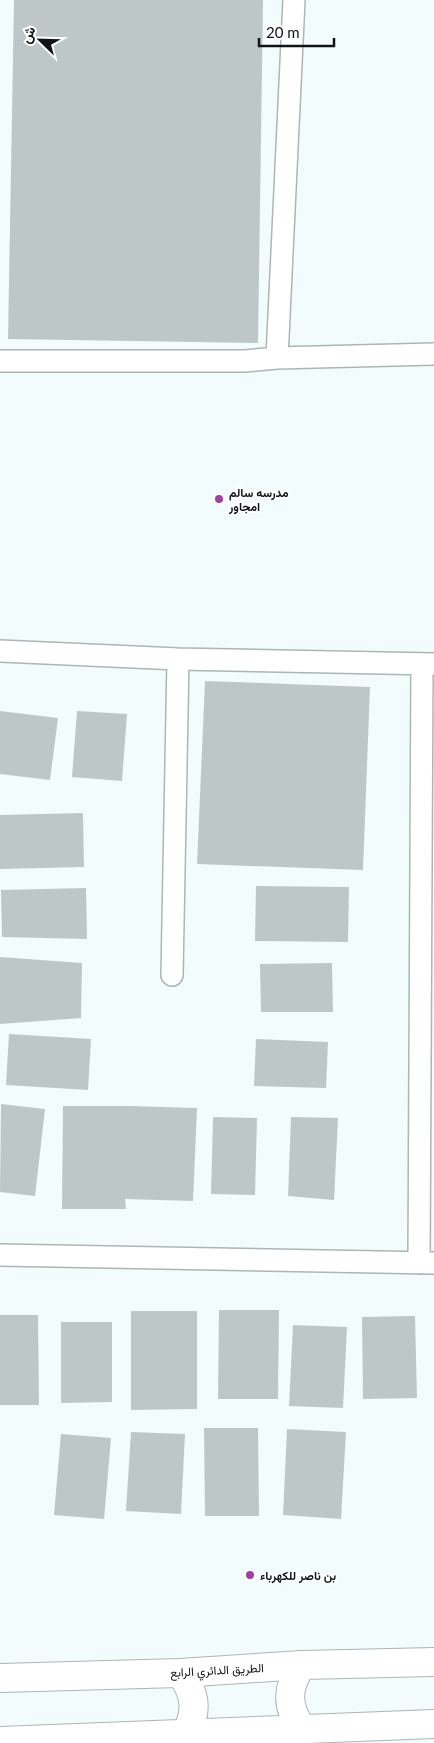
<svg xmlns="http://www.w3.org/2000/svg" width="434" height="1743" font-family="Lato,Vazirmatn,sans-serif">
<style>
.building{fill:#bec7c7}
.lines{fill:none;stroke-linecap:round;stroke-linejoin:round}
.minor-casing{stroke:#acb6b5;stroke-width:24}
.primary-casing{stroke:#acb6b5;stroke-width:30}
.minor{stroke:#fff;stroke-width:21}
.primary{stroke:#fff;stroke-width:28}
.poi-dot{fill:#a13ea5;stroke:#fff;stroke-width:2}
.labels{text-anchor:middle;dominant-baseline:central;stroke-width:4;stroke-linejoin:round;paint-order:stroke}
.poi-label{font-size:12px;font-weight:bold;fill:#111414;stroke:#fff;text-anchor:start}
.street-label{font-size:12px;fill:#111414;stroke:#fff}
</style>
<rect width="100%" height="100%" fill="#f3fcfc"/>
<!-- building -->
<path class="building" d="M14,0h249l-5,343 -250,-4z
M205,681l165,6 -7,183 -166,-6z
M0,711l58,7 -8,62 -50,-6z
M77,711l50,3 -5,67 -50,-4z
M83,813l1,54 -84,2v-54z
M256,886l93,1 -1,55 -93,-1z
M86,888l1,51 -85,-2 -1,-47z
M0,957l82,6 -1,55 -81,6z
M332,963l1,49h-72l-1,-48z
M9,1034l82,5 -3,51 -82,-5z
M256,1039l72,3 -2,46 -72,-2z
M1,1104l44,5 -10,87 -35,-4z
M63,1106h66l68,2 -4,93 -68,-2 1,10h-64z
M213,1117l44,1 -2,77 -44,-1z
M291,1117l47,1 -4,82 -46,-4z
M219,1310h60l-1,89h-60z
M131,1311h66v98l-66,1z
M0,1315h38l1,90h-39z
M415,1316l2,82 -54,1 -1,-82z
M61,1322h51v80l-51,1z
M293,1325l54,2 -4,81 -54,-2z
M204,1428h54l1,88h-54z
M287,1429l59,3 -5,87 -58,-4z
M131,1432l54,2 -4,80 -55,-3z
M61,1434l50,4 -7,81 -50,-4z"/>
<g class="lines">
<!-- minor casing -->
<g class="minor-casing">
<path id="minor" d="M277,358l157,-4
M0,361h245l32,-3 17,-358
M0,651l178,8 256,5
M172,975l6,-316
M0,1255l434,8
M419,1263l3,-598"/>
</g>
<!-- primary casing -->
<g class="primary-casing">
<path id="primary" d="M302,1665c-16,23 -16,42 1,65
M180,1673c16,20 18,40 5,61
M0,1678l180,-5 122,-8 132,-3
M0,1741l434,-17"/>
</g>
<!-- minor -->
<use href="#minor" class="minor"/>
<!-- primary -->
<use href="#primary" class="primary"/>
</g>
<!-- markers -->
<g class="poi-dot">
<circle cx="219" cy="499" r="5"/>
<circle cx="250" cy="1575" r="5"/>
</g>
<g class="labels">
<!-- poi labels -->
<g class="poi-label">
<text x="229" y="492">مدرسه سالم<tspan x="229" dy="14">امجاور</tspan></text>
<text x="260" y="1575">بن ناصر للكهرباء</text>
</g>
<!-- street labels -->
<g class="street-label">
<text transform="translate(217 1670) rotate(-3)">الطريق الدائري الرابع</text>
</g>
</g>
<!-- north arrow -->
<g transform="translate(40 40) rotate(293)" stroke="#ffffff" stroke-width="4" paint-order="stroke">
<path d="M0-4L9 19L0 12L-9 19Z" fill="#111414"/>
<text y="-8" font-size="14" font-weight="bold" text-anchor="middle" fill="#111414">ش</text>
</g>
<!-- scale -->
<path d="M259 38v8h75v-8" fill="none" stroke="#111414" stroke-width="2.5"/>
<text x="266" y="38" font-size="15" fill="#111414" stroke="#ffffff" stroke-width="4" paint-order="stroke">20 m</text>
</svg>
